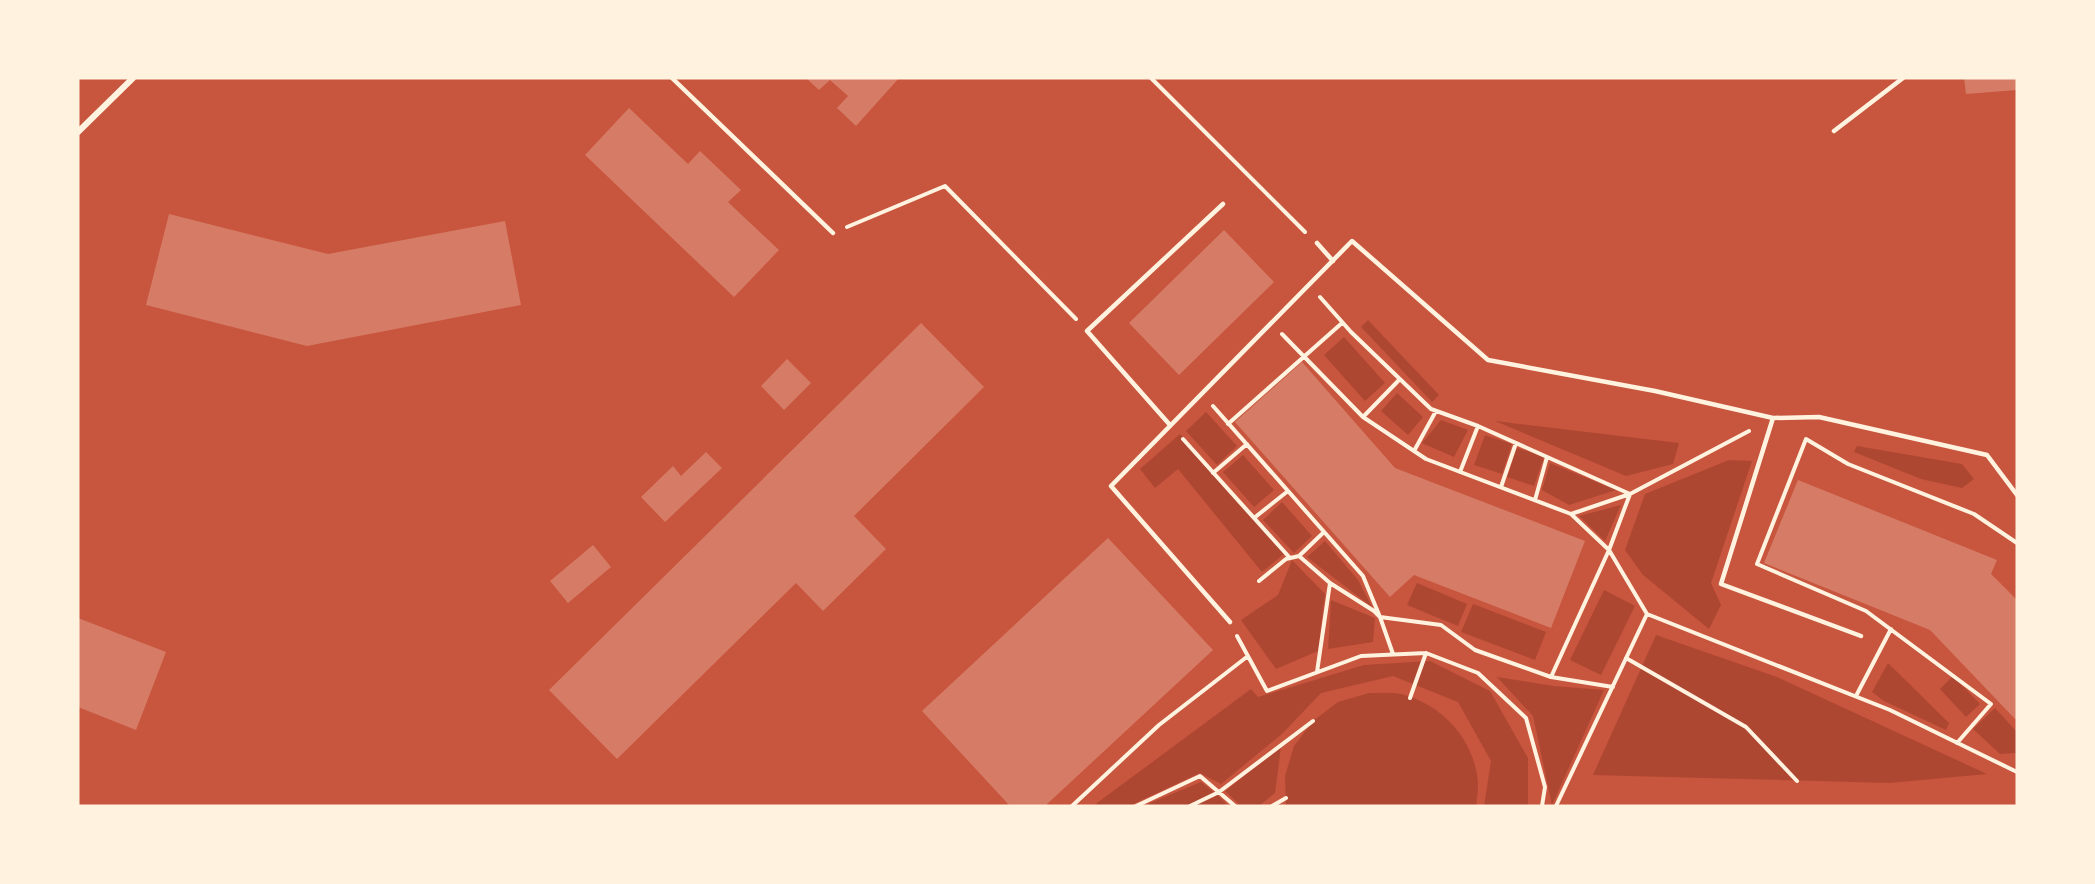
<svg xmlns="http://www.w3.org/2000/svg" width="2095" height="884" font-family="'Roboto Condensed',sans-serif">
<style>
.green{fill:#ae4732}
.building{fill:#d67c66}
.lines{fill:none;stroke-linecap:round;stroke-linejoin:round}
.path{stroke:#fff3e0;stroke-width:4}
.service{stroke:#fff3e0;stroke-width:4.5}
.minor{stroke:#fff3e0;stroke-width:6}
</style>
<rect width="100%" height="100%" fill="#c8553d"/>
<!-- green -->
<path class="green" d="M1368,320l71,75 -7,7 -71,-75z
M1344,337l41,46 -20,18 -41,-46z
M1397,393l26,24 -15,18 -27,-24z
M1206,412l31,34 -20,19 -31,-34z
M1441,420l27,10 -14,27 -32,-14z
M1495,421l184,22 -6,21 -47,12z
M1180,434l105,119 -23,19 -84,-103 -23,19 -15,-19z
M1485,435l27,9 -10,30 -28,-9z
M1857,446l105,18 12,15 -12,9 -41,-9 -67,-27z
M1517,448l27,9 -10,29 -27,-9z
M1243,455l31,35 -20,17 -31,-35z
M1729,460l23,1 -41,122 10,22 -12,24 -66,-54 -18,-25 20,-56z
M1550,463l66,27 -47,15 -27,-15z
M1282,502l30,34 -18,17 -31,-33z
M1621,505l-16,36 -26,-25z
M1325,541l33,39 14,27 -65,-50z
M1292,560l33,34 -7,57 -42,18 -35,-49 37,-25z
M1417,583l50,21 -9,22 -51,-21z
M1604,590l31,16 -34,69 -31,-15z
M1331,600l44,18 -2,24 -45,7z
M1473,604l73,28 -11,28 -74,-28z
M1656,635l121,42 210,97 -98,9 -296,-8z
M1430,661l60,30 38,67v48h-44l7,-45 -33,-59 -65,-26 -72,17 -38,40 -62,51 -21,-11 -71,33h-36l158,-117 7,8 106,-32z
M1888,663l61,60 -3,7 -62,-29 -12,-9z
M1953,676l27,28 -14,13 -26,-28z
M1497,677l57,9 50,4 -52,115 -19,-89z
M1369,693c10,0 22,-1 32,1 41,10 74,46 77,89 0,7 -1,16 -2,23h-190l-1,-30 9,-30 19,-25 25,-19z
M1995,708l22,24v21l-17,1 -27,-25z
M1281,747l-6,46 -16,13h-18l-16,-15z
M1201,782l19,15 8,9h-85z"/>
<!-- building -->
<path class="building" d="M806,78h93l-43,48 -19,-18 11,-12 -18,-16 -11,10z
M1964,78h53v12l-51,4z
M629,108l59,56 12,-13 41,39 -13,12 51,48 -45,47 -149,-142z
M169,214l159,40 177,-33 16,84 -214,41 -161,-41z
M1224,230l50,52 -95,93 -50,-52z
M921,323l63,64 -130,129 32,33 -63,62 -27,-28 -179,176 -68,-69z
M787,359l24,24 -27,27 -23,-24z
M1302,362l93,106 190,73 -34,87 -137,-53 -24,22 -155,-175z
M706,452l16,16 -57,54 -24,-25 32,-31 8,10z
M1798,480l199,80 -6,14 26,26v121l-87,-91 -166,-67z
M1108,538l105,112 -168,156h-35l-88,-95z
M593,545l18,22 -43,36 -18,-22z
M78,618l88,34 -30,78 -58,-23z"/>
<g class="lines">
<!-- path -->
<path class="path" d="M1151,78l154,154
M847,227l98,-41 131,133
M1320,297l31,35 80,77 47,17 152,68
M1213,406l150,170 17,41 61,8 34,25 76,27 58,-127 -38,-36 -145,-55 -63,-42 -81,-83
M1363,417l37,-38
M1228,424l114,-101
M1183,439l107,119
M1414,451l22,-40
M1460,472l18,-46
M1213,473l34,-29
M1501,487l15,-44
M1535,500l12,-43
M1571,514l59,-20 119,-63
M1254,518l34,-27
M1299,556l25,-24
M1259,581l27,-22 13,-3 31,27 -13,89
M1330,583l44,28 6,6 13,37
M1647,614l243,96 127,62
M1237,636l30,55 94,-35 65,-3 52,20 48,45 19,69 -3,19
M1626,658l120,69 51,54
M1551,677l62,10
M1856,696l35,-67
M1410,698l16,-45
M1957,743l34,-39 -125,-93 -109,-47 49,-125 42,25 126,50 43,29
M1072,806l87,-81 89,-69
M1136,806l64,-30 35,30
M1190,806l29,-14 94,-71
M1272,806l14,-8
M1556,806l91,-192 -38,-64 21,-56"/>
<!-- service -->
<path class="service" d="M672,78l161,155
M1834,131l69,-53
M1317,243l16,18
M1773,418l-52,166 140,52
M1170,425l-83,-94 136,-127
M1230,622l-119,-136 241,-245 136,119 167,31 118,27 46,-1 168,38 30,40"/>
<!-- minor -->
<path class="minor" d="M78,132l55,-54"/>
</g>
<!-- border -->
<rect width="2095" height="884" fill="none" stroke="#fff3e0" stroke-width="159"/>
</svg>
